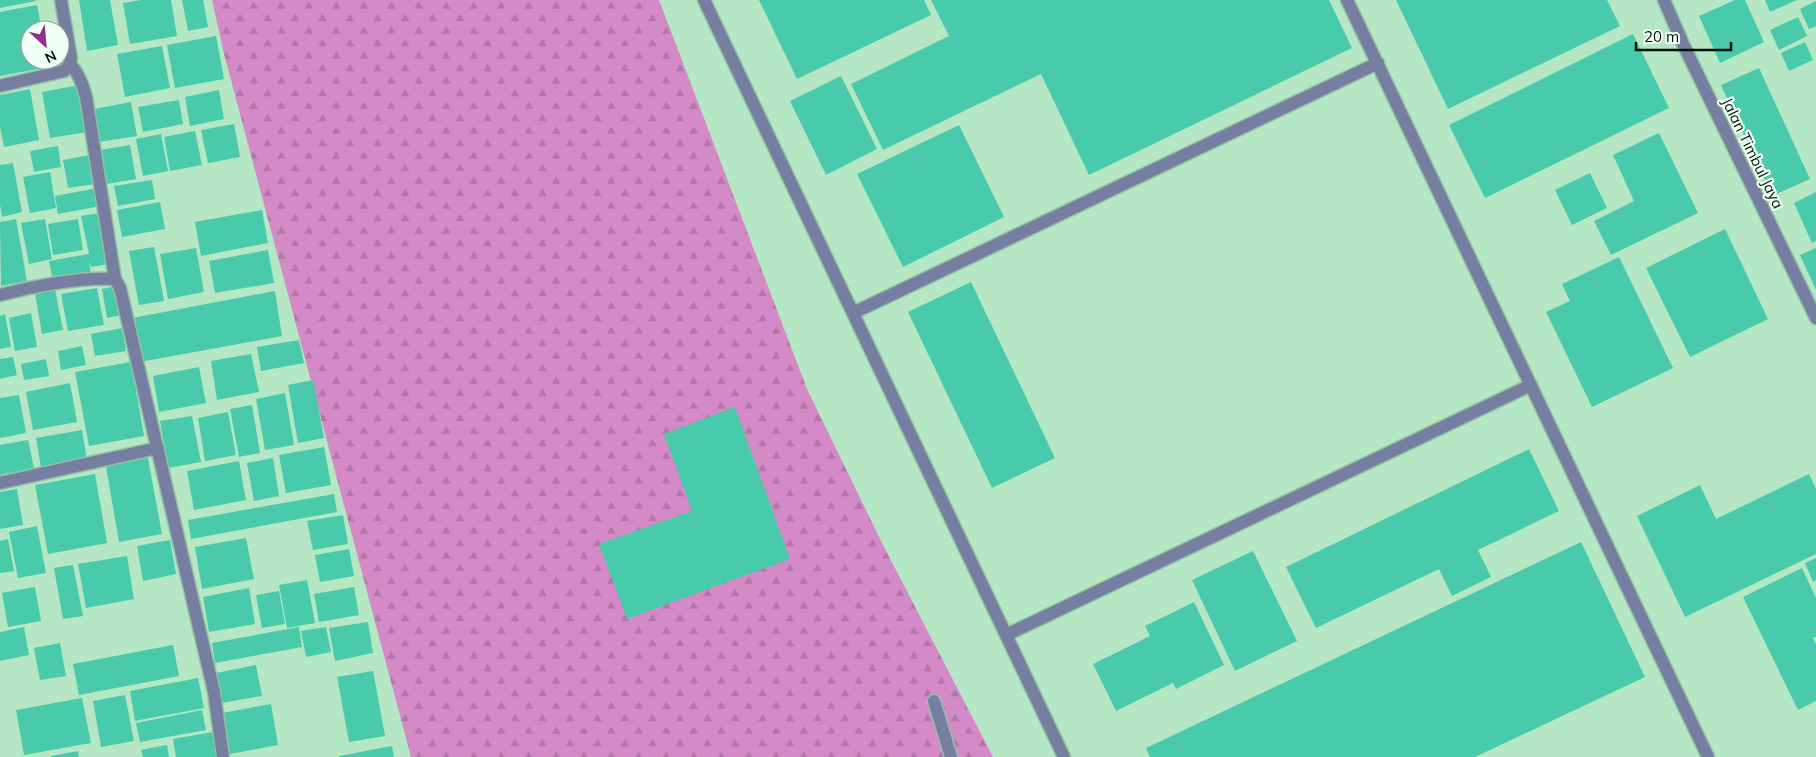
<svg xmlns="http://www.w3.org/2000/svg" width="1816" height="757" font-family="Mulish,sans-serif">
<style>
.forest{fill:url(#forest-firs)}
.building{fill:#48caab}
.lines{fill:none;stroke-linecap:round;stroke-linejoin:round}
.service-casing{stroke:#95c1a2;stroke-width:15}
.minor-casing{stroke:#95c1a2;stroke-width:15}
.service{stroke:#767fa2;stroke-width:12}
.minor{stroke:#767fa2;stroke-width:12}
.labels{text-anchor:middle;dominant-baseline:central;stroke-width:4.5;stroke-linejoin:round;paint-order:stroke}
.street-label{font-size:15px;fill:#021207;stroke:#effff3}
</style>
<defs>
<pattern id="forest-firs" width="22" height="20" patternUnits="userSpaceOnUse" patternTransform="scale(1.25)"><rect width="22" height="20" fill="#d48ac6"/><path d="M5 1l3.5 6h-7zM16 11l3.5 6h-7z" fill="#b476a9"/></pattern>
</defs>
<rect width="100%" height="100%" fill="#b5e7c4"/>
<!-- forest -->
<path class="forest" d="M212,0h447l148,389 77,158 109,210h-582l-187,-703z"/>
<!-- building -->
<path class="building" d="M0,0h36v1l-36,7z
M79,0h31l8,45 -31,6z
M141,0h30l6,36 -47,8 -7,-41z
M182,0h21l5,27 -20,4z
M759,0h165l7,15 -134,64z
M931,0h398l23,48 -263,127 -48,-101 -158,76 -32,-66 98,-48z
M1396,0h211l13,26 -172,83z
M1735,0h10l19,42 -44,21 -21,-47z
M1765,0h32l-27,12z
M1816,1v25l-7,3 -9,-20z
M37,5l5,25h-12v30h17l1,7 -48,9v-64z
M1798,17l9,19 -28,14 -9,-20z
M1633,34l36,74 -184,90 -36,-73z
M216,36l8,43 -49,9 -8,-43z
M1805,42l8,18 -24,11 -8,-18z
M162,46l8,42 -45,9 -8,-43z
M1759,68l51,111 -38,17 -51,-111z
M841,76l36,73 -51,26 -36,-74z
M79,85l8,47 -37,6 -8,-46z
M30,89l9,51 -35,7 -4,-20v-32z
M219,90l5,29 -34,7 -5,-29z
M179,100l4,24 -40,8 -5,-25z
M131,102l6,34 -38,6 -6,-33z
M234,124l6,33 -32,6 -7,-33z
M959,125l45,92 -101,50 -46,-93z
M195,131l7,34 -32,6 -6,-34z
M1659,133l39,80 -87,42 -17,-34 40,-20 -21,-46z
M161,134l7,37 -25,5 -7,-37z
M130,145l6,34 -30,5 -6,-34z
M58,146l3,21 -27,5 -4,-21z
M90,155l6,29 -28,4 -5,-28z
M13,163l9,49 -20,5 -2,-12v-40z
M50,172l6,36 -26,5 -7,-36z
M1590,173l17,35 -35,17 -17,-35z
M152,180l3,19 -37,7 -4,-20z
M98,188l3,18 -43,8 -3,-18z
M1816,192v49l-4,2 -18,-40z
M160,202l5,27 -43,8 -5,-27z
M262,210l6,33 -67,13 -6,-34z
M100,213l9,51 -18,3 -2,-6 2,13 -38,7 -4,-20 40,-7 -8,-38z
M16,219l11,62 -26,5 -1,-64z
M45,219l7,40 -23,5 -8,-41z
M78,219l5,31 -30,5 -5,-31z
M1725,229l43,90 -78,38 -44,-89z
M154,247l10,54 -25,4 -10,-54z
M196,248l8,44 -36,7 -8,-45z
M1816,248v42l-16,-35z
M268,250l6,33 -59,10 -6,-32z
M1619,257l54,111 -81,39 -46,-95 24,-11 -8,-17z
M971,282l84,176 -63,30 -84,-176z
M117,286l5,29 -15,3 -5,-29z
M97,288l7,37 -36,6 -7,-37z
M55,289l8,41 -21,4 -7,-41z
M275,291l7,45 -142,26 -8,-44z
M31,313l6,34 -22,4 -6,-33z
M5,314l6,33 -11,2v-33z
M122,328l4,23 -31,5 -4,-22z
M299,340l5,23 -43,8 -4,-24z
M82,346l4,19 -25,5 -3,-19z
M251,354l8,38 -42,8 -6,-39z
M13,357l4,18 -17,4v-20z
M46,359l3,17 -25,4 -3,-16z
M131,362l13,74 -55,10 -14,-74z
M199,367l7,36 -47,9 -6,-36z
M313,380l11,58 -26,5 -10,-58z
M70,383l7,39 -44,8 -7,-38z
M285,393l9,52 -29,5 -9,-51z
M19,395l7,38 -26,5v-40z
M252,405l8,48 -21,4 -9,-48z
M735,407l55,152 -163,60 -28,-75 93,-33 -28,-77z
M228,412l8,43 -31,6 -7,-43z
M192,416l9,46 -33,6 -8,-47z
M82,430l5,30 -46,8 -5,-30z
M28,440l6,28 -34,7v-30z
M324,447l7,38 -45,8 -7,-38z
M1529,449l30,62 -81,39 13,27 -39,19 -13,-27 -123,59 -30,-61z
M147,453l15,81 -43,8 -14,-81z
M273,458l6,38 -25,5 -7,-38z
M239,461l7,39 -52,10 -7,-39z
M95,474l12,69 -59,11 -13,-69z
M1809,474l7,15v65l-131,63 -48,-101 63,-31 16,34z
M17,489l6,36 -23,4v-37z
M334,494l3,18 -146,27 -3,-19z
M343,515l5,29 -35,6 -6,-29z
M37,526l9,47 -28,5 -9,-46z
M246,538l8,41 -52,10 -7,-42z
M8,539l6,32 -14,2v-32z
M170,540l6,34 -33,7 -6,-35z
M1581,542l64,135 -170,80h-325l-4,-9z
M349,549l5,27 -34,6 -5,-27z
M1253,551l44,90 -62,30 -43,-91z
M127,556l7,43 -48,9 -8,-44z
M1816,558v22l-3,2 -8,-19z
M73,565l10,51 -20,3 -9,-51z
M1802,568l14,30v39l-3,1 3,6v57l-18,9 -55,-113z
M307,580l8,43 -28,5 -8,-43z
M35,587l6,34 -33,6 -6,-34z
M354,587l5,28 -40,7 -5,-28z
M249,588l6,36 -46,8 -6,-35z
M279,591l6,33 -23,4 -6,-33z
M1194,602l30,63 -48,24 -3,-6 -57,28 -23,-47 57,-28 -5,-10z
M368,622l5,31 -38,8 -6,-33z
M24,627l5,28 -29,6v-29z
M299,627l3,20 -87,16 -3,-20z
M326,627l5,25 -25,5 -5,-26z
M60,643l6,33 -26,4 -6,-32z
M173,645l6,31 -100,19 -6,-31z
M256,665l6,31 -41,7 -5,-30z
M373,671l12,65 -36,6 -12,-65z
M198,678l6,30 -69,13 -5,-30z
M125,695l9,46 -33,6 -8,-46z
M82,698l9,45 -67,12 -8,-45z
M271,704l7,41 -48,9 -8,-41z
M202,710l4,20 -66,12 -4,-19z
M213,732l4,25h-41l-3,-18z
M167,745l2,12h-26l-2,-7z
M392,746l2,11h-55v-1z
M78,751l1,6h-28v-1z"/>
<g class="lines">
<!-- service casing -->
<g class="service-casing">
<path id="service" d="M704,0l360,757
M1347,0l361,757
M853,313l525,-250
M1006,635l525,-250
M934,701l17,56"/>
</g>
<!-- minor casing -->
<g class="minor-casing">
<path id="minor" d="M1664,0l19,44 133,274
M70,64c9,9 13,21 16,33l29,182
M0,86l64,-15 6,-7 1,-6 -10,-58
M0,295c33,-9 81,-18 115,-16l5,9 94,404 9,65
M0,483l158,-35"/>
</g>
<!-- service -->
<use href="#service" class="service"/>
<!-- minor -->
<use href="#minor" class="minor"/>
</g>
<g class="labels">
<!-- street labels -->
<g class="street-label">
<text transform="translate(1753 153) rotate(64)">Jalan Timbul Jaya</text>
</g>
</g>
<!-- north arrow -->
<g transform="translate(45 45) rotate(154)"><circle r="24" fill="#effff3" stroke="#90a095"/>
<path d="M0-4L9 19L0 12L-9 19Z" fill="#992a8a"/>
<text y="-8" font-size="14" font-weight="bold" text-anchor="middle" fill="#021207">N</text>
</g>
<!-- scale -->
<path d="M1636 42v8h95v-8" fill="none" stroke="#021207" stroke-width="2.5"/>
<text x="1644" y="42" font-size="15" fill="#021207" stroke="#effff3" stroke-width="4" paint-order="stroke">20 m</text>
</svg>
